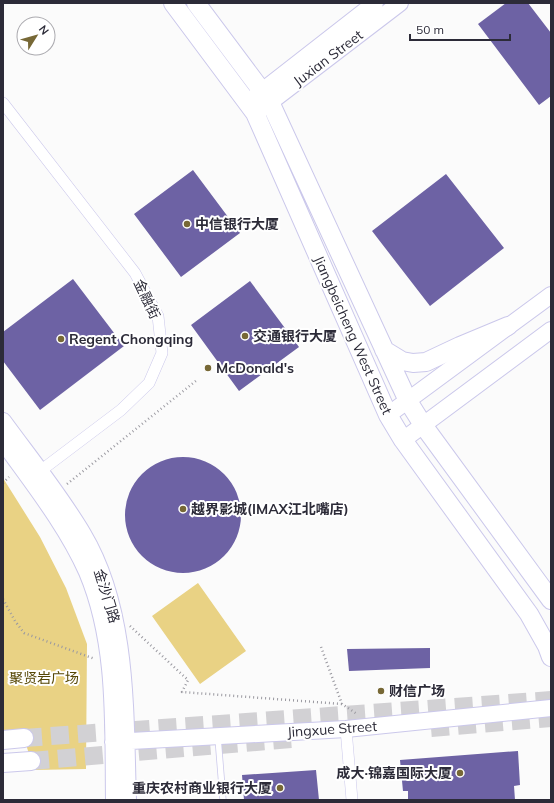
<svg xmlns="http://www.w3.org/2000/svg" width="554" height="803" font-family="Mulish,'Noto Sans SC',sans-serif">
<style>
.green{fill:#e9d284}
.building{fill:#6d62a4}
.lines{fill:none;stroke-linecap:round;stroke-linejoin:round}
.primary-tunnel{stroke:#d2d1d4;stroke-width:18;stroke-dasharray:18 9;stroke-linecap:butt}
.lane-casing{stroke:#cbc8eb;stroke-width:7}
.street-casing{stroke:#cbc8eb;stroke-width:12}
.secondary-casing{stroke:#cbc8eb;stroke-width:18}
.primary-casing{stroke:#cbc8eb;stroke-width:20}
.path{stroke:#9a99a0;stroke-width:2.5;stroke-dasharray:1 3;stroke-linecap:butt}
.lane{stroke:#fff;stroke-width:5.5}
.street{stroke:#fff;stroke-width:11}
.secondary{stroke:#fff;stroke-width:16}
.primary{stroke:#fff;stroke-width:18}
.poi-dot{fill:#776836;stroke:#fff;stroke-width:1.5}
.labels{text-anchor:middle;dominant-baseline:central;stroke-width:4;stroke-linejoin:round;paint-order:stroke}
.street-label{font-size:14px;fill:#2c2b38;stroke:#fff}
.poi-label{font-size:14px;font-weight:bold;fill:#2c2b38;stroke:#fff;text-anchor:start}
.park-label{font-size:14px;fill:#564706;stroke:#fff}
</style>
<rect width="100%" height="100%" fill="#fbfbfb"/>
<!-- green -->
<path class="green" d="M3,478l37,59 26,51 21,56 -1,125 -52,1 -10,-32 -21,-4z
M198,583l48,68 -46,33 -48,-68z"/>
<!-- building -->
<path class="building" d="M506,3h22l23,30v63l-12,9 -61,-81z
M193,170l47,63 -59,44 -47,-63z
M446,174l58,74 -74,58 -58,-75z
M73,279l51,67 -84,64 -37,-49v-29z
M250,281l49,66 -60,44 -48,-66z
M125 515a58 58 0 1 1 116 0a58 58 0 1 1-116 0Z
M430,648v20l-81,3 -2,-22z
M518,751l2,34 -6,1 1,14h-107v-9h-5l-3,-31z
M316,770l3,30h-75l-2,-25z"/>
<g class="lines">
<!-- primary-tunnel -->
<path class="primary-tunnel" d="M431,728l120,-10
M24,738l527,-38
M31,761l260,-22"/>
<!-- lane casing -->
<g class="lane-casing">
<path id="lane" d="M218,738l5,62"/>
</g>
<!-- street casing -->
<g class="street-casing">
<path id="street" d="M3,103l132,170 23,43 4,37 -13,30 -28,27 -86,65
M346,729l6,71"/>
</g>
<!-- secondary casing -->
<g class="secondary-casing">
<path id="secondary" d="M252,99l123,-96
M260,110l140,-107
M388,415l163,-120
M3,421c27,37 57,74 80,113 46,77 42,180 45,266
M403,440l148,-110
M3,442c30,42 63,83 84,130 30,71 26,152 27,228
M113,742l233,-13 205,-21"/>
</g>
<!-- primary casing -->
<g class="primary-casing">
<path id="primary" d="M173,3l82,110 133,302 15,25 126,174 18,32 4,11
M196,3l74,99 138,299 15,24 128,175
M384,350l18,11 11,2 13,-1 34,-16 48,-20
M3,740l21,-2
M3,763l28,-2"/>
</g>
<!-- path -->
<path class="path" d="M3,483l6,-6
M67,484l130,-104
M3,599l12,22 9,12 71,26
M130,626l58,54 -6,12 160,12
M321,647l21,57 15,10"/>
<!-- lane -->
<use href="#lane" class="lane"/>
<!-- street -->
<use href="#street" class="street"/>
<!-- secondary -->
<use href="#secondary" class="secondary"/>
<!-- primary -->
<use href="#primary" class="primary"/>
</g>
<!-- markers -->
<g class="poi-dot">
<circle cx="187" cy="224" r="4"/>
<circle cx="245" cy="336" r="4"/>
<circle cx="61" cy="339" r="4"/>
<circle cx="208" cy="368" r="4"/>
<circle cx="183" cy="509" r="4"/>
<circle cx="381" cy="691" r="4"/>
<circle cx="460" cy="773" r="4"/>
<circle cx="280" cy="788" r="4"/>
</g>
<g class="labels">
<!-- street labels -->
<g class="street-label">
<text transform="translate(328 58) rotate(-37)">Juxian Street</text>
<text transform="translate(147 299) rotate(65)">金融街</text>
<text transform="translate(353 335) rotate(66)">Jiangbeicheng West Street</text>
<text transform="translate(107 596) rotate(73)">金沙门路</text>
<text transform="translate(332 729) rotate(-4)">Jingxue Street</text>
</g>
<!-- poi labels -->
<g class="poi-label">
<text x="195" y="224">中信银行大厦</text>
<text x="253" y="336">交通银行大厦</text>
<text x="69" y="339">Regent Chongqing</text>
<text x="216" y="368">McDonald's</text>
<text x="191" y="509">越界影城(IMAX江北嘴店)</text>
<text x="389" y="691">财信广场</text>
<text x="452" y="773" text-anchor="end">成大·锦嘉国际大厦</text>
<text x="272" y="788" text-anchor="end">重庆农村商业银行大厦</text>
</g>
<!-- park labels -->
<g class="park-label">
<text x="44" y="678">聚贤岩广场</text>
</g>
</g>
<!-- border -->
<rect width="554" height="803" fill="none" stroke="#2c2b38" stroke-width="8"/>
<!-- north arrow -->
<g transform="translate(36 36) rotate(53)"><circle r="19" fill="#ffffff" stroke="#abaaaf"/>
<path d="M0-3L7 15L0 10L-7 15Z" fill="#776836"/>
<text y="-6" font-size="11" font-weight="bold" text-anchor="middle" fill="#2c2b38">N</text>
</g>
<!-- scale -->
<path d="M410 34v6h100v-6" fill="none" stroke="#2c2b38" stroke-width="2"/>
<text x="416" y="34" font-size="12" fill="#2c2b38" stroke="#ffffff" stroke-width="3" paint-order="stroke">50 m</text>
</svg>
